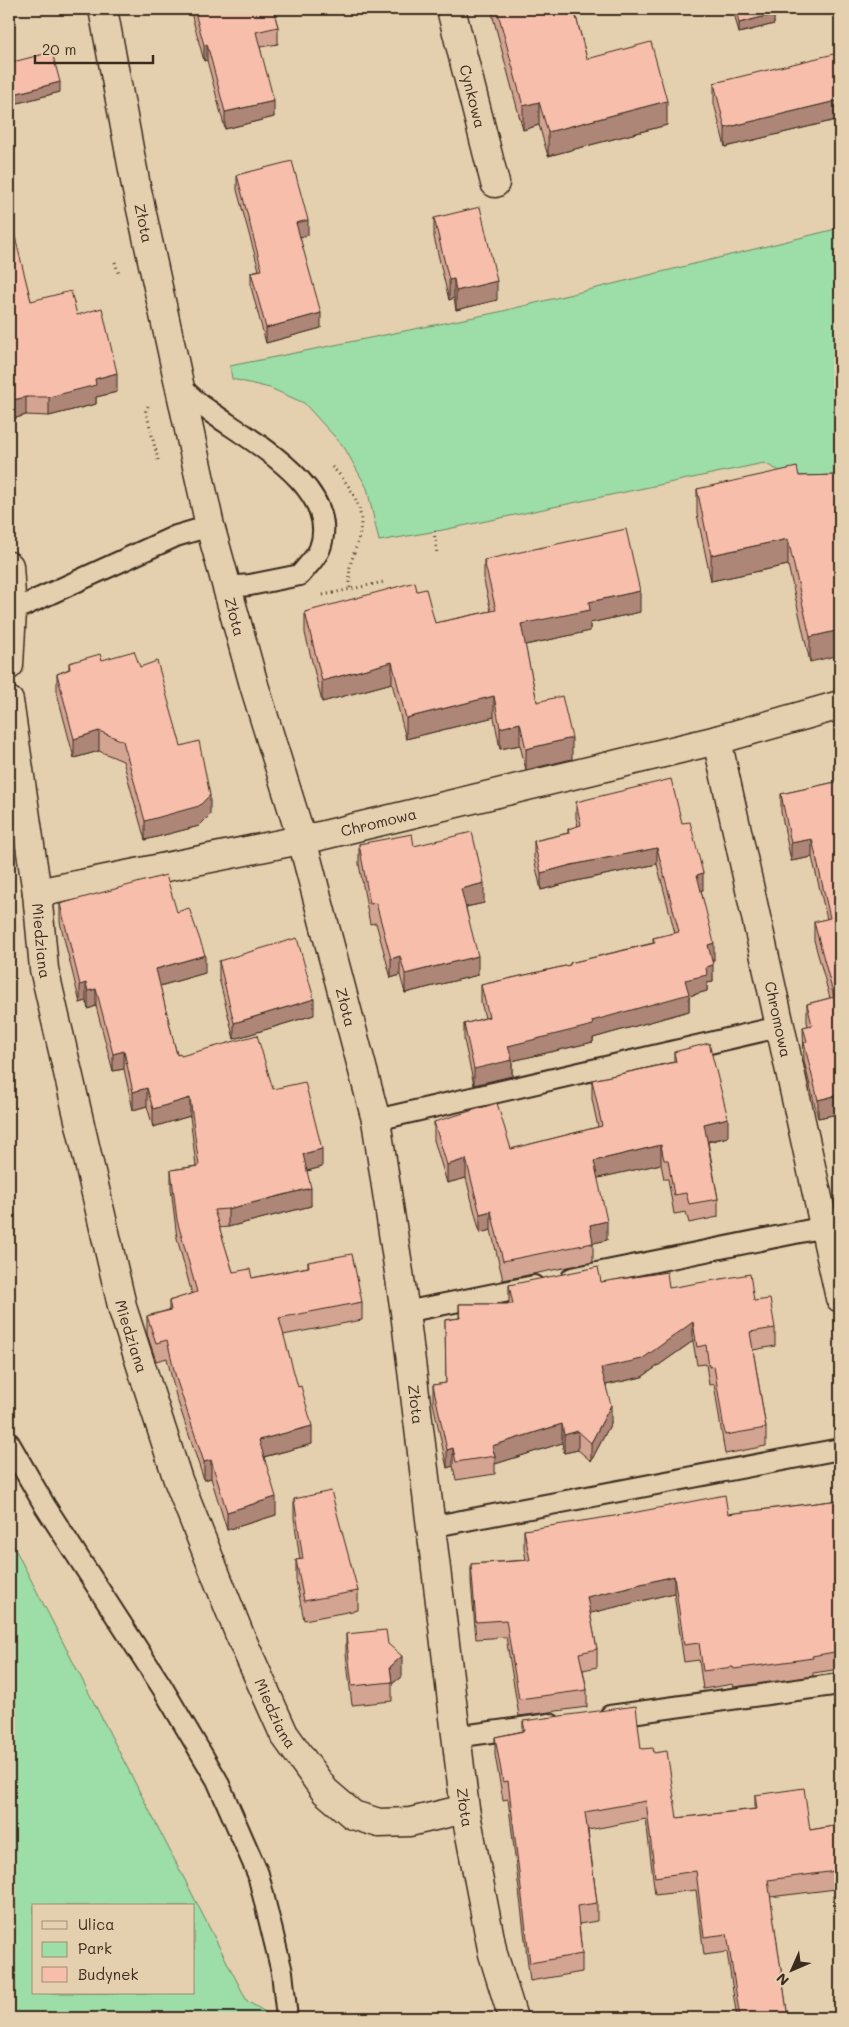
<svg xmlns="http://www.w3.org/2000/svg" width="849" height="2027" font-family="Mali,sans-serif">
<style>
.green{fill:#9cdda8;stroke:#6c8463;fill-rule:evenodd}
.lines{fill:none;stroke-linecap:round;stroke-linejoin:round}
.service-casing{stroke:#3b2a1e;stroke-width:24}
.minor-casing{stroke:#3b2a1e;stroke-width:31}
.path{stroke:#3b2a1e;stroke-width:3;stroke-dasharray:1 4;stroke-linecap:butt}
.service{stroke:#e4d0ae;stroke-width:20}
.minor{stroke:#e4d0ae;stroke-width:28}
.wall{fill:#d4a493;stroke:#3b2a1e}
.shaded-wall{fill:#ad8678;stroke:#3b2a1e}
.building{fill:#f7bfab;stroke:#3b2a1e}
.labels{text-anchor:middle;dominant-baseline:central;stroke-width:4;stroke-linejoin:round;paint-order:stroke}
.street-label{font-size:15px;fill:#3b2a1e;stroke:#e4d0ae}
</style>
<rect width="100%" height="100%" fill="#e4d0ae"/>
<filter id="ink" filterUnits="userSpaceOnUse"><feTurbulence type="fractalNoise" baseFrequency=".02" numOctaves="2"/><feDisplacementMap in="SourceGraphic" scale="10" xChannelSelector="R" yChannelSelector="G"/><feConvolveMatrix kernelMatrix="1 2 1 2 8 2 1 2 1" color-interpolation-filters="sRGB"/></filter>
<g filter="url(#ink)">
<!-- green -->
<path class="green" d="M840,228v252l-30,6 -46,-23 -321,67 -64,11 -12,-53 -23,-41 -40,-44 -34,-15 -38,-9 -2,-13 269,-54z
M9,1537l238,464 28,17h-266zM34,1906h160v87h-160z"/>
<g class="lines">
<!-- service casing -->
<g class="service-casing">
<path id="service" d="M179,385c9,9 18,18 29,25 39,29 134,77 112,138 -3,9 -14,19 -20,27l-50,10 -23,2
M12,611l164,-75 34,-10
M376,1120l403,-93
M572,1278l253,-51
M405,1312l129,-26
M9,1443l36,63 117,181 55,93 41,94 24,98 5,46
M430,1527l410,-78
M610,1716l230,-32
M455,1737l95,-13"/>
</g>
<!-- minor casing -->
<g class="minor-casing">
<g id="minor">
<path id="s1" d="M103,9l33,177 74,340 44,159 48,155 74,280 29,192 60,497 28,145 20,64"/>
<path id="s2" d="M451,9l44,174"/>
<path d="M9,566l3,45 -3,54"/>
<path id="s3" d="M9,701l28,192 7,76 79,341 55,170 61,153 45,101 41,57 28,24 26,8 31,-1 55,-13"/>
<path id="s4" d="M717,740l123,558"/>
<path id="s5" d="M37,893l283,-57 397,-96 123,-35"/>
</g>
</g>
<!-- path -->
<path class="path" d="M65,9l2,9
M115,262l4,13
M148,406l-2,5 12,49
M332,467c17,16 33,40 28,65 -2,12 -7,23 -10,34 -1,8 0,16 0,24
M434,531l3,23
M323,595l61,-13"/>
<!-- service -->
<use href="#service" class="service"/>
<!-- minor -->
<use href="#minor" class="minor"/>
</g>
<!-- wall -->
<path class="wall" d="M190,9h83l5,18v17l-18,3 14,70 -49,12 -18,-69 -3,1z
M493,9h81l13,50 80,66 -119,31 -9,-31 -16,5 -30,-113z
M733,9h40l1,15 -35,9z
M840,62v57l-115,28 -11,-44v-20z
M9,63l51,29 -46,12 -5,-20z
M237,175l71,60 -8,2 21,91 -55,15 -15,-56v-15l8,-2 -22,-80z
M434,218l63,82 -41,10 -2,-12 -5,2 -15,-63z
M9,222l22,79 46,14 40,77 -21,5v7l-47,12 -23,-1 -17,5z
M840,475l-30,187 -22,-97 -77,16 -14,-67v-25l102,-13z
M484,560l156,52 -50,11v8l-65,14 12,57 35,57 -46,11 -6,-25 -20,4 -6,-32 -88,22 -14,-56 -70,19 -17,-69v-21l112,-21 18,32 56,-12 -7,-30z
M102,660l38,7 41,79 29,69 -11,11 -54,14 -22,-79 -24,-10 -25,7 -17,-65v-19l12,-5v-6z
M840,781v344l-2,-11 -20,4 -14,-57 -1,-34 5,-1 -1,-4v-18l23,-6 -16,-58v-18l13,-3 -15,-62 -21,4 -10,-49v-18z
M576,802l106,21 21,67h-2l13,70h-2l1,22 -6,1v8l-18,5v15l-96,27v4l-81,19v15l-38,9 -10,-45v-16l21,-6 -4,-16v-17l89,-20v-2l83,-20v-5l22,-5 -18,-69 -86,18 -30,8 -7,-32v-17l34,-8v-4l10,-3 -2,-8z
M359,844l55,2 70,57 -18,4 12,68 -73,18 -5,-18 -9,3 -15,-55 -6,1 -11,-60z
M60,904l117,8 28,61 -45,13 17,69 96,34 49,78 -15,4 4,35 -83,21 -9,1 14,44 19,6 56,-11v-5l54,40v18l-79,15 29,109 -48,13 12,58 -49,15 -16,-52 -7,2 -28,-84 -9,-38 -11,3 -9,-27v-18l22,-6v-9l23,-7 -15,-56 -6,-50v-18l25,-4 -6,-50 -37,11 -6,-21 -14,4 -9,-41 -11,2 -17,-65 -8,3 -2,-8 -6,2 -20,-81z
M219,961l95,54 -80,24 -15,-61z
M674,1052l54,85 -20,5 10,57v18l-29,6 -3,-11 -12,2 -6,-35h-4l-3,-15 -64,14 10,62 -14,3v19l-90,18 -12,-50 -11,3 -14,-55 -19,5 -13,-43v-18l77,27 87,-22 -6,-28v-19l82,-18z
M601,1282l68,6 85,13 21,27v18l-22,4 13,78v18l-41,8 -11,-70 -5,1 -3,-21 -9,1 -4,-24 -51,36 -36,8 5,38 -20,38 -13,-11 -14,3 -2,-10 -67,21v10l-39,6 -3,-14 -6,2 -14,-65v-18l13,-2 -1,-63 14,-2v-14h50v-19z
M294,1499l64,92v19l-54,10 -8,-40v-20h4l-6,-42z
M840,1500v169l-27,4v3l-79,11 -1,-3 -30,5 -4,-29 -15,2 -10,-69 -84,20 7,36v18l-14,3 4,20v17l-68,9 -13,-79 -30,2 -5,-57v-18l55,-4 -2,-12v-18l204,-16z
M346,1634l42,10 14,32 -10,8v17l-40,4 -6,-52z
M523,1721l118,28 13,4 23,65 78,-9v-14l55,35 30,-5v94l-4,-30 -66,8 18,121h-51l-10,-66 -23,3 -8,-65 -41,5 -9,-76 -58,11 9,73v18l-18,3 3,30v18l-52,9 -22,-182 -5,1 -8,-45v-18l28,-6z"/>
<!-- shaded-wall -->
<path class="shaded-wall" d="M774,14v10l-35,9v-10z
M207,44v16l-3,1v-16z
M60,82v10l-46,12v-10z
M840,100v19l-115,28v-19z
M274,101v16l-49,12v-17z
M667,101v24l-119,31v-24z
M539,102v23l-16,5v-24z
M308,220v15l-12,3v-15z
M454,279v19l-5,2v-20z
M497,281v19l-41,10v-19z
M321,313v15l-55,15v-15z
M117,373v19l-21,5v7l-47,12v-19l46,-18z
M26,397v18l-17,5v-19z
M788,539v26l-77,16v-26z
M640,591v21l-50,11v8l-69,15v-22l68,-22z
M840,630v25l-30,7v-25z
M392,662v21l-70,19v-21z
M494,696v21l-88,22v-21z
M520,723v22l-20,4v-21z
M99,731v20l-25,7v-19z
M572,738v21l-46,11v-21z
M210,795v20l-11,11 -54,14v-19z
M812,839v18l-21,4v-18z
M657,848v16l-86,18 -30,8v-17l30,-8z
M703,873v17l-6,1v-16z
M484,883v20l-23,5v-19z
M714,943v17l-6,1v-16z
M205,955v18l-49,14v-18z
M400,956v19l-9,3v-19z
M478,956v19l-73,18v-19z
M713,965v17l-6,1v8l-18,5v15l-96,27v4l-81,19v15l-38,9v-16l34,-23 84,-25 93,-41 21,-13z
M86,983v18l-6,2v-18z
M96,989v17l-8,3v-18z
M314,999v16l-80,24v-16z
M124,1051v18l-11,2v-17z
M147,1088v18l-14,4v-18z
M838,1095v19l-20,4v-18z
M190,1098v18l-37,11v-18z
M728,1118v19l-24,5v-18z
M661,1145v19l-67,15v-18z
M322,1149v18l-19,5v-18z
M466,1159v19l-19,5v-18z
M311,1188v18l-83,21v-18z
M491,1211v19l-11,3v-19z
M607,1221v19l-17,4v-19z
M693,1322v19l-51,36 -41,9v-18z
M611,1405v18l-20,38v-18z
M562,1424v19l-67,21v-8l-3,-10z
M312,1426v18l-53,14v-18z
M578,1431v19l-14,3v-18z
M453,1448v18l-6,2v-18z
M211,1460v18l-7,2v-18z
M276,1497v18l-49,15v-18z
M674,1576v17l-87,21v-17z
M402,1656v20l-10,8 -2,-17z"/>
<!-- building -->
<path class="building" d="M194,9h79l5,18 -22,5 18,69 -49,11 -18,-68 -3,1z
M497,9h77l13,50 64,-17 16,59 -119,31 -9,-30 -16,4z
M736,9h37l1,5 -35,9z
M52,52l8,30 -46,12 -5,-20v-11z
M838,53l2,9v38l-115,28 -11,-45z
M292,161l16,59 -12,3 25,90 -55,15 -15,-56 11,-2 -25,-95z
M480,207l17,74 -41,10 -2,-12 -5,1 -15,-62z
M11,221l20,80 40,-10 6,24 25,-7 15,65 -22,6 1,6 -31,8 -16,4h-23l-17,4v-179z
M797,467l2,9 41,-1v155l-30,7 -22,-98 -77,16 -14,-66z
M626,529l14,62 -51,11 1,8 -69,14 16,78 25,-6 10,42 -46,11 -6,-26 -20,5 -6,-32 -88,22 -14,-56 -70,19 -17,-69 110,-30 2,9 9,-2 9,34 61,-13 -12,-50z
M134,651l6,16 17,-6 24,85 18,-5 11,54 -11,11 -54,15 -22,-80 -24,-10 -25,8 -17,-65 13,-5 -1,-6 31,-9 2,6z
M671,779l11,44 8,-1 13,51 -6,2 17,68 -6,2 5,20 -7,2 1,8 -22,5 4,14 -97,27 1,4 -85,21 4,14 -38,9 -10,-45 25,-7 -8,-32 89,-20v-2l85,-20 -2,-5 26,-6 -22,-84 -86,17 -30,8 -7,-32 35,-8 -1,-4 13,-4 -5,-23z
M840,781v326l-2,-12 -20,5 -14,-57 3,-2 -4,-14 9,-2 -5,-21 27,-7 -20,-75 16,-4 -18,-79 -21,4 -10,-49z
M472,832l12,51 -23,6 17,67 -73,18 -5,-18 -9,3 -15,-56 -6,1 -11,-60 53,-10 2,12z
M166,875l11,37 12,-4 16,47 -49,14 21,86 3,-1 1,2 76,-21 16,54 32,-7 17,67 -19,5 8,34 -83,21 -14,1 19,62 17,-3 2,9 57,-11 -1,-5 44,-8 10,48 -83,16 19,69 3,-1 11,40 -53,14 17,57 -49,15 -16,-52 -7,2 -28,-84 -9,-38 -11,3 -9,-27 24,-6 -2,-9 28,-9 -20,-72 -6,-50 28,-4 -9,-68 -37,11 -6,-21 -14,4 -9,-41 -11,3 -17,-65 -8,2 -2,-8 -6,2 -20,-81z
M297,938l17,61 -80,24 -15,-62z
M709,1043l19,75 -24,6 14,75 -29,5 -3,-11 -12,2 -6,-35h-4l-3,-15 -67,16 13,60 -17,4 3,18 -90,18 -12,-50 -11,3 -14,-55 -19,6 -13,-43 63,-19 14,46 91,-23 -10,-46 84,-18 -2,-10z
M598,1267l3,15 66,-10 2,16 81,-14 4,27 16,-2 5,29 -25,4 16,96 -41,7 -11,-69 -5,1 -3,-22 -9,2 -4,-25 -51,37 -41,9 10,37 -20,38 -13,-12 -14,4 -2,-11 -70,22 3,10 -39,6 -3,-14 -6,2 -14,-65 13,-2 -1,-63 15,-2 -1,-14h54l-4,-19z
M331,1491l27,100 -54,10 -8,-41 7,-1 -9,-60z
M725,1495l3,19 112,-14v151l-28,5 1,2 -79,11 -1,-2 -30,4 -4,-28 -15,2 -10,-69 -87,21 10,52 -18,4 8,37 -68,9 -13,-79 -30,2 -5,-58 59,-4 -6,-30 103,-16z
M386,1630l2,14 14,12 -12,11 2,15 -40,4 -6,-52z
M636,1706l5,43 12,-1 1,5 13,-2 10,67 80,-9 -2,-14 49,-7 6,42 30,-5v76l-4,-30 -68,9 20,138h-48l-13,-84 -23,3 -8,-66 -41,6 -9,-76 -61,11 12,91 -20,3 5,48 -52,9 -22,-182 -5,1 -8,-45 30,-6 -2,-10z"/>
</g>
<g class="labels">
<!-- street labels -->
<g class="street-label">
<text stroke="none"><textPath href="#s2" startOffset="90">Cynkowa</textPath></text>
<text stroke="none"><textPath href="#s1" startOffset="218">Złota</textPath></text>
<text stroke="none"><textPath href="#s1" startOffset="622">Złota</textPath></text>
<text stroke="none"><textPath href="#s5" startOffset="349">Chromowa</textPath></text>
<text stroke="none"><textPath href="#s3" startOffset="242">Miedziana</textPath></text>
<text stroke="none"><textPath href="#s1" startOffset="1028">Złota</textPath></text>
<text stroke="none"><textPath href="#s4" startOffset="286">Chromowa</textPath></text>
<text stroke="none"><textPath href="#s3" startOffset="648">Miedziana</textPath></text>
<text stroke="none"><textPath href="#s1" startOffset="1432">Złota</textPath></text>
<text stroke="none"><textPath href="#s3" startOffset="1052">Miedziana</textPath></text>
<text stroke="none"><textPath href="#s1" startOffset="1838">Złota</textPath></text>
</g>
</g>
<!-- margin -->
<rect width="849" height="2027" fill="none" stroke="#e4d0ae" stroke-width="30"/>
<rect x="15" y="15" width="819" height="1997" fill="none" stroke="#3b2a1e" stroke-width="2" filter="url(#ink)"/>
<!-- legend -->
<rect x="32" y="1904" width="162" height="90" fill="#e4d0ae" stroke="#a08e74"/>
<rect x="42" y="1921" width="25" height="8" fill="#e4d0ae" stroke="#a08e74"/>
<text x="78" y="1930" font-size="15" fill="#3b2a1e">Ulica</text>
<rect x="42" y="1942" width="25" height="15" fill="#9cdda8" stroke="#a08e74"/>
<text x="78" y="1954" font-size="15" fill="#3b2a1e">Park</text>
<rect x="42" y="1967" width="25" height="15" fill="#f7bfab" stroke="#a08e74"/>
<text x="78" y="1980" font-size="15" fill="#3b2a1e">Budynek</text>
<!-- north arrow -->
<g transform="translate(792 1970) rotate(225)" stroke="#e4d0ae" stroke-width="4" paint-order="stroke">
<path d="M0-4L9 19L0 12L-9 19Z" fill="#3b2a1e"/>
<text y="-8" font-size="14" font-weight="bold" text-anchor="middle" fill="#3b2a1e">N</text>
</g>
<!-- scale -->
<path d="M35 55v8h118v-8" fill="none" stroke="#3b2a1e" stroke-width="2.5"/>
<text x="42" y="55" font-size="15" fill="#3b2a1e" stroke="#e4d0ae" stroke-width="4" paint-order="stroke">20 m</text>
</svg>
